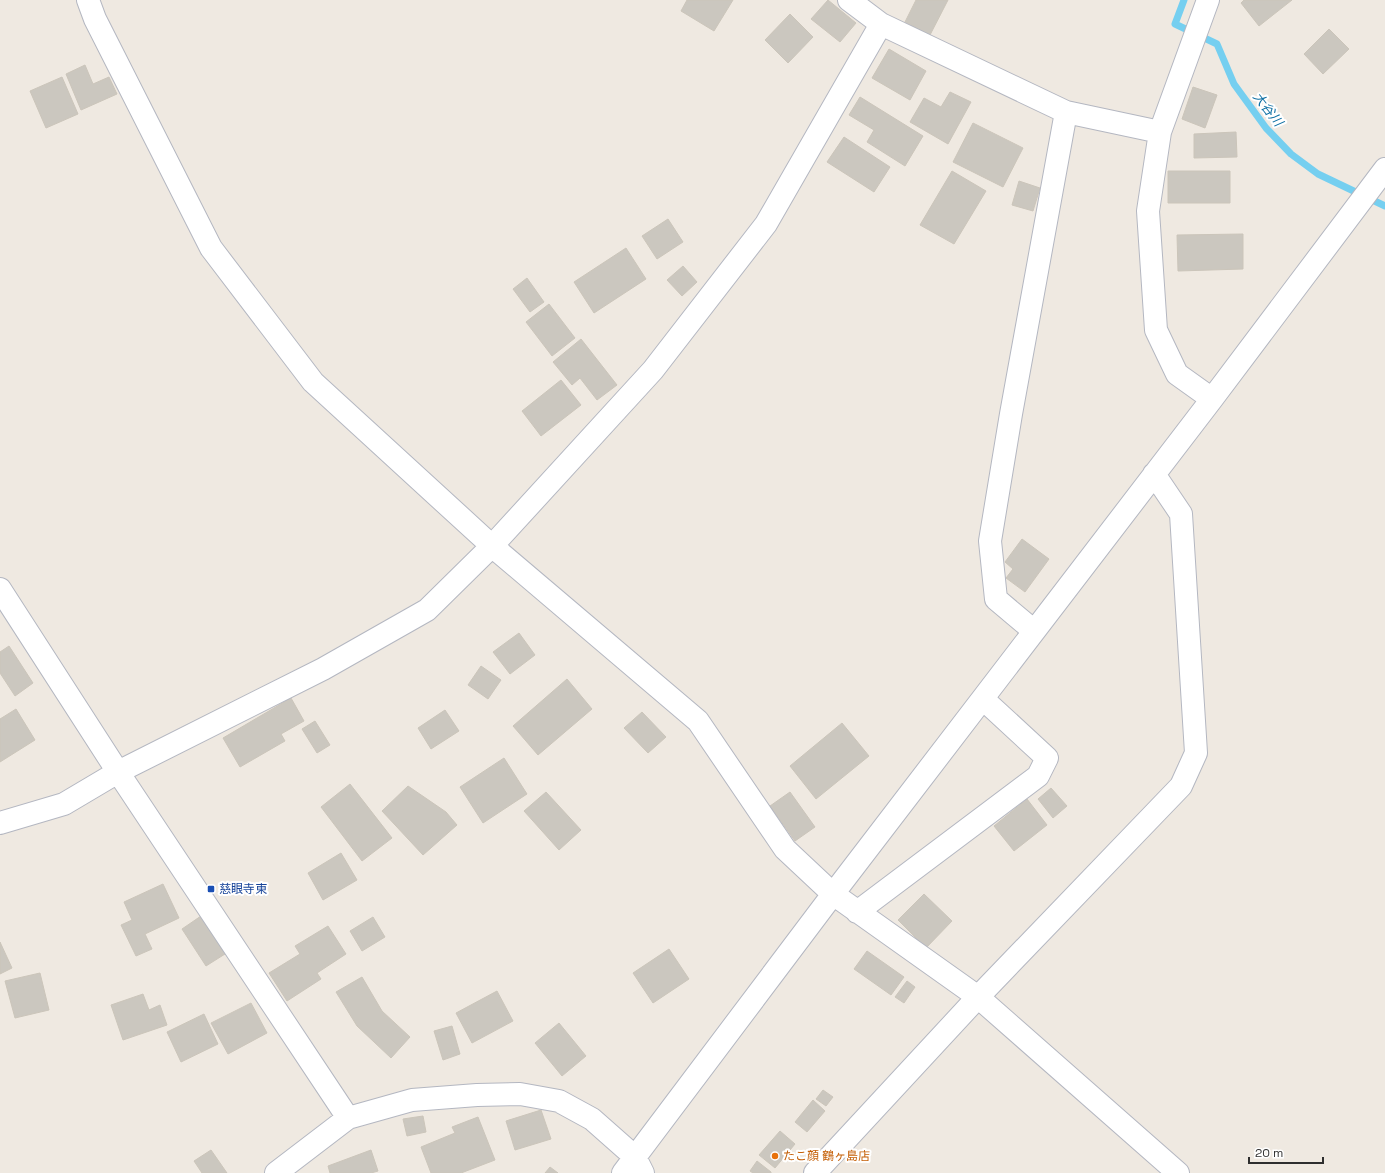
<svg xmlns="http://www.w3.org/2000/svg" width="1385" height="1173" font-family="'Space Grotesk','Noto Sans JP',sans-serif">
<style>
.lines{fill:none;stroke-linecap:round;stroke-linejoin:round}
.stream{stroke:#75cff0;stroke-width:7}
.building{fill:#cbc7bf;stroke:#cbc5ba}
.minor-casing{stroke:#b4b7c1;stroke-width:24}
.minor{stroke:#fff;stroke-width:22}
.transit-dot{fill:#1a4fb4;stroke:#fff;stroke-width:1.5}
.food-dot{fill:#e8710a;stroke:#fff;stroke-width:1.5}
.labels{text-anchor:middle;dominant-baseline:central;stroke-width:4;stroke-linejoin:round;paint-order:stroke}
.transit-label{font-size:12px;fill:#164399;stroke:#fff;text-anchor:start}
.food-label{font-size:12px;fill:#c56008;stroke:#fff;text-anchor:start}
.water-label{font-size:13px;font-style:italic;fill:#0d6fa3;stroke:#fff}
</style>
<rect width="100%" height="100%" fill="#efe9e1"/>
<g class="lines">
<!-- stream -->
<path class="stream" d="M1184,0l-9,24 42,20 17,40 32,44 25,26 27,20 67,32"/>
</g>
<!-- building -->
<path class="building" d="M687,0h46l-19,31 -33,-20z
M828,0l28,23 -16,19 -29,-23z
M916,0h32l-18,35 -25,-13z
M1244,0h48l-33,26 -18,-23z
M790,14l23,23 -25,26 -23,-23z
M1329,29l20,20 -26,25 -19,-20z
M889,49l37,22 -16,29 -38,-22z
M85,65l8,19 16,-7 8,17 -36,16 -15,-36z
M62,77l16,37 -32,14 -16,-37z
M1193,87l24,8 -12,33 -23,-9z
M950,92l21,10 -23,42 -38,-22 14,-24 17,9z
M860,97l63,39 -18,30 -38,-24 7,-12 -25,-15z
M973,123l50,25 -20,39 -50,-25z
M1236,132l1,25 -43,1v-24z
M844,137l46,30 -16,25 -47,-30z
M952,171l34,20 -32,53 -34,-19z
M1168,171h62v32h-62z
M1019,181l21,7 -7,23 -21,-6z
M668,219l15,23 -26,17 -15,-23z
M1243,234v35l-65,2 -1,-36z
M626,248l20,31 -52,34 -20,-31z
M683,266l14,16 -15,14 -15,-16z
M527,278l17,24 -14,10 -17,-23z
M549,304l26,34 -23,18 -26,-34z
M581,339l36,46 -20,15 -17,-22 -8,7 -19,-23z
M561,380l20,25 -40,31 -19,-25z
M1022,539l27,20 -24,33 -19,-14 7,-9 -8,-7z
M519,633l16,22 -25,19 -17,-22z
M9,646l24,37 -18,13 -15,-23v-21z
M481,666l20,14 -13,19 -20,-14z
M567,679l25,30 -54,46 -25,-29z
M291,698l13,23 -23,13 4,7 -45,26 -17,-29z
M16,709l19,31 -35,22v-43z
M445,710l14,21 -28,18 -13,-21z
M642,712l24,25 -18,16 -24,-25z
M315,721l15,24 -13,8 -15,-24z
M842,723l27,33 -53,43 -26,-33z
M504,758l23,36 -44,29 -23,-36z
M350,784l42,54 -30,23 -41,-54z
M408,786l38,26 11,13 -34,30 -41,-44z
M1051,788l16,18 -14,12 -15,-19z
M546,792l35,38 -22,20 -35,-39z
M790,792l25,35 -20,14 -25,-35z
M1027,799l20,26 -33,26 -20,-25z
M341,853l16,27 -34,20 -15,-27z
M163,884l16,34 -34,16 7,15 -16,7 -15,-31 11,-5 -8,-18z
M924,894l28,27 -26,27 -28,-28z
M201,916l24,38 -19,12 -24,-37z
M373,917l12,20 -23,14 -12,-20z
M328,926l18,28 -29,19 4,6 -34,22 -18,-28 31,-19 -5,-8z
M0,942l12,26 -12,6z
M669,949l20,30 -36,24 -20,-30z
M867,951l37,26 -13,18 -37,-26z
M40,973l9,37 -34,8 -10,-37z
M362,977l20,34 28,26 -19,21 -34,-32 -21,-34z
M907,981l8,6 -11,16 -9,-6z
M497,991l16,30 -41,22 -16,-30z
M143,994l6,16 11,-5 7,20 -44,15 -12,-35z
M251,1003l16,30 -39,21 -17,-31z
M204,1014l14,30 -37,18 -14,-30z
M559,1023l27,33 -24,20 -27,-33z
M452,1026l8,28 -17,6 -9,-29z
M823,1090l10,7 -7,9 -10,-7z
M813,1100l12,11 -18,21 -12,-10z
M541,1110l10,29 -36,11 -9,-29z
M423,1116l3,16 -19,4 -4,-17z
M478,1117l17,43 -34,13h-30l-10,-26 34,-14 -3,-6z
M780,1131l15,13 -20,24 -16,-13z
M211,1150l16,23h-25l-8,-12z
M371,1150l7,21 -7,2h-41l-2,-7z
M757,1161l14,11v1h-18l-3,-2z
M550,1167l8,6h-13z"/>
<g class="lines">
<!-- minor casing -->
<g class="minor-casing">
<path id="minor" d="M88,0l7,19 116,229 102,134 179,164 206,175 87,128 48,45 145,103 200,176
M849,0l32,24 185,88 94,20
M1208,0l-48,132 -12,79 8,119 21,44 35,25
M0,589l118,183 230,346
M1034,631l-38,-32 -6,-58 21,-127 55,-302
M0,823l64,-19 54,-32 205,-103 104,-59 65,-64 161,-176 113,-146 115,-200
M857,912l181,-136 9,-18 -64,-59
M276,1173l72,-55 64,-18 65,-5 43,-1 39,7 33,18 43,38 8,16
M623,1173l210,-279 379,-495 173,-230
M815,1173l163,-176 203,-211 15,-33 -15,-239 -27,-40"/>
</g>
<!-- minor -->
<use href="#minor" class="minor"/>
</g>
<!-- markers -->
<rect class="transit-dot" x="207" y="885" width="8" height="8" rx="2"/>
<circle class="food-dot" cx="775" cy="1156" r="4"/>
<g class="labels">
<!-- transit labels -->
<g class="transit-label">
<text x="219" y="889">慈眼寺東</text>
</g>
<!-- food labels -->
<g class="food-label">
<text x="783" y="1156">たこ顔 鶴ヶ島店</text>
</g>
<!-- water labels -->
<g class="water-label">
<text transform="translate(1268 109) rotate(52)">大谷川</text>
</g>
</g>
<!-- scale -->
<path d="M1249 1157v6h74v-6" fill="none" stroke="#2e2e2e" stroke-width="2"/>
<text x="1255" y="1157" font-size="12" fill="#2e2e2e" stroke="#ffffff" stroke-width="3" paint-order="stroke">20 m</text>
</svg>
